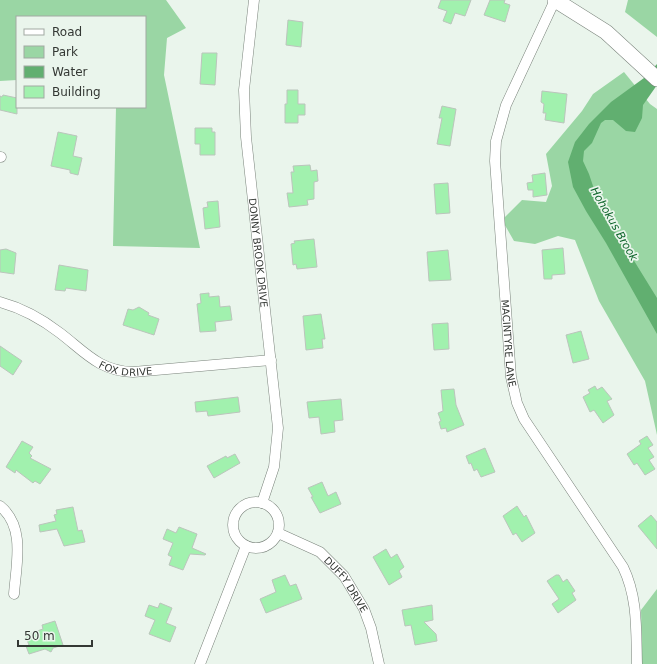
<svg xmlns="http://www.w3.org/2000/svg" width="657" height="664" font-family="'DejaVu Sans',sans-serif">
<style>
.green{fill:#9ad6a4}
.water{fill:#61af70}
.building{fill:#a1f1ae;stroke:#bbc5bc}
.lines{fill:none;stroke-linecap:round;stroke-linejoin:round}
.street-casing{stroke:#7a837b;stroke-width:11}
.secondary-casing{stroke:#7a837b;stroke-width:16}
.street{stroke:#fff;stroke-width:10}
.secondary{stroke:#fff;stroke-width:15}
.labels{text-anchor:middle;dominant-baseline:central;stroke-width:3.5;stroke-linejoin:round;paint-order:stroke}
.street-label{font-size:10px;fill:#343834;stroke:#eaf5ec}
.water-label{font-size:11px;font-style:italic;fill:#0f662c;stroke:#eaf5ec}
</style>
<rect width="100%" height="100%" fill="#eaf5ec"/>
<!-- green -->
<path class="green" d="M0,0h166l20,28 -19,10 -3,37 36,173 -87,-2 3,-139h29v-90h-128v63l-17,1z
M628,0h29v37l-32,-25z
M624,72l26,32 7,5v326l-12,-54 -46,-80 -24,-61 -17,-4 -23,8 -21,-3 -12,-21 20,-20 24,2 6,-16 -6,-32 36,-43 11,-17z
M657,589v75h-15l-1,-54z"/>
<!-- water -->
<path class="water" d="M657,64v21l-14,20 -1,13 -7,14 -9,-1 -13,-11h-8l-4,3 -9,20 -8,8 -1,10 6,13 10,30 58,94v36l-51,-91 -20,-32 -13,-24 -5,-25 7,-20 14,-18 22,-22 33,-24z"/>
<!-- building -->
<path class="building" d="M441,0h30l-6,16 -10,-3 -4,11 -8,-3 4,-10 -9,-3z
M490,0h15l-1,3 6,2 -5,17 -21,-7z
M288,20l15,2 -2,25 -15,-2z
M202,53h15l-2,32 -15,-1z
M287,90h11v14h7v11h-7v8h-13v-19h2z
M542,91l25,3 -3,29 -19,-3 1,-7h-3l1,-9 -3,-2z
M3,95l14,3v16l-17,-4v-14l2,1z
M442,106l14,3 -6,37 -13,-2 5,-26h-3z
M195,128h17v4h3v23h-15v-11h-5z
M58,132l19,4 -4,20 9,2 -4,17 -8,-2v-3l-19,-4z
M310,165l1,6 6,-1 1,11 -4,1v17l-7,1 1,5 -19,2 -2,-14h6l-2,-21h3l-1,-6z
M545,173l2,22 -14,2v-7h-5l-1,-7 6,-1 -1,-7z
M448,183l2,30 -14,1 -2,-30z
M218,201l2,26 -15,2 -2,-21 5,-1 -1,-5z
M314,239l3,28 -20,2 -1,-5 -3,1 -2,-21 4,-1 -1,-2z
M563,248l2,26 -13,1v4h-8l-2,-29z
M6,249l10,4 -2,21 -14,-2v-22z
M448,250l3,30 -22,1 -2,-29z
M59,265l29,5 -2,21 -20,-3 -1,3 -10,-1z
M209,293v4l10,-1 1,11 10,-1 2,14 -17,2 1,9 -16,1 -3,-28 4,-1 -1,-9z
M139,307l10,6 -1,2 11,4 -5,16 -31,-10 5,-16 5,1z
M321,314l4,25h-3l1,9 -17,2 -3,-34z
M448,323l1,26 -15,1 -2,-26z
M581,331l8,28 -16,4 -7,-28z
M0,346l22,15 -9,14 -13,-9z
M595,386l2,4 5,-3 10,12 -5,2 7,14 -11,8 -9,-13 -4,2 -7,-15 7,-4 -2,-3z
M454,389l2,16 8,20 -17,7 -1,-4 -5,1 -2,-7 2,-1 -3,-8 5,-2 -2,-21z
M238,397l2,15 -32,4 -1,-5 -11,1 -1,-10z
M341,399l2,21 -9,1 1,11 -14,2 -2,-17 -10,1 -2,-16z
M647,436l6,9 -5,3 6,9 -5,3 6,9 -10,6 -8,-12 -3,2 -7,-11 14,-10 -2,-3z
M22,441l11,6 -4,6 3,3 -2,2 21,11 -11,15 -5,-3 -2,2 -17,-13 -1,3 -9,-6z
M485,448l10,24 -14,5 -4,-8 -3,2 -3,-8 -2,1 -3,-8z
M235,454l5,9 -26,15 -7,-12 19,-10 1,2z
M322,482l6,14 8,-4 5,12 -21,9 -9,-16h2l-5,-9z
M517,506l7,11 2,-2 9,18 -13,9 -6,-9 -3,2 -10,-19z
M73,507l5,24 4,-1 3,12 -21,4 -7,-17 -17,3 -1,-7 17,-4 -2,-6 3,-1 -1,-4z
M651,515l6,7v27l-19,-23z
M179,527l18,7 -5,14 14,6 -1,1 -15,-1 -7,16 -14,-5 3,-8 -4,-2 5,-12 -10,-4 4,-10 9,4z
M386,549l5,9 6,-4 7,13 -5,4 3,6 -13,8 -16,-28z
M285,575l5,11 6,-2 6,15 -36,14 -6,-14 16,-7 -4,-12z
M556,575h3l4,7 4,-3 8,12 -3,2 4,7 -18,13 -6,-9 7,-5 -12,-18z
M160,603l12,5 -6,15 10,4 -6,15 -21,-8 6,-14 -10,-4 4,-11 9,3z
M432,605l1,15 -9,2 12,12 1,7 -22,4 -4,-20 -6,1 -3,-16z
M55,621l8,24 -10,3 -2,4 -6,-3 -16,5 -3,-8 3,-1 -4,-10 18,-6 -1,-4z"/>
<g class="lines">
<!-- street casing -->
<g class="street-casing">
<g id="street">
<path id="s1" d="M254,0l-10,90 2,47 32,291 -4,39 -12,36"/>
<path id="s2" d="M555,0l-49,105 -10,36 -1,20 16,216 6,26 7,16 99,148c15,31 13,63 14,97"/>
<path d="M0,157h1"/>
<path id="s3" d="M0,302c22,6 42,17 60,31 25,19 39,38 73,39l138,-12"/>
<circle cx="256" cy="525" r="23"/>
<path d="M0,506c26,21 16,59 14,88"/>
<path id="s4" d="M278,533l42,19 24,24 20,33 7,19 8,36"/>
<path d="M200,664l46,-118"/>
</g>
</g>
<!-- secondary casing -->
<g class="secondary-casing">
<path id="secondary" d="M555,0l51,32 51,47"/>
</g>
<!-- street -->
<use href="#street" class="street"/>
<!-- secondary -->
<use href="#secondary" class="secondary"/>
</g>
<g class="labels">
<!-- street labels -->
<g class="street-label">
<text stroke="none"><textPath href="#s1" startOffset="254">DONNY BROOK DRIVE</textPath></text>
<text stroke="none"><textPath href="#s2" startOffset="356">MACINTYRE LANE</textPath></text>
<text stroke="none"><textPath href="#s3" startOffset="145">FOX DRIVE</textPath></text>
<text stroke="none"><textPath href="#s4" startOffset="88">DUFFY DRIVE</textPath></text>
</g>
<!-- water labels -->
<g class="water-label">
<text transform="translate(614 224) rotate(60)">Hohokus Brook</text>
</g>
</g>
<!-- legend -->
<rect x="16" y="16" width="130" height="92" fill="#eaf5ec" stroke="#a1a9a2"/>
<rect x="24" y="29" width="20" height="6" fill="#ffffff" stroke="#a1a9a2"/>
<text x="52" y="36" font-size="12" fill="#343834">Road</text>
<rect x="24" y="46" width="20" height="12" fill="#9ad6a4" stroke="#a1a9a2"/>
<text x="52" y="56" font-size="12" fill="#343834">Park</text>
<rect x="24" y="66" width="20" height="12" fill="#61af70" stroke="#a1a9a2"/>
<text x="52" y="76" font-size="12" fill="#343834">Water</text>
<rect x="24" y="86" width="20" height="12" fill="#a1f1ae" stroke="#a1a9a2"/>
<text x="52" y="96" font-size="12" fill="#343834">Building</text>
<!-- scale -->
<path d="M18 640v6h74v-6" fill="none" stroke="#343834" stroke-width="2"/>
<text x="24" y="640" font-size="12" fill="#343834" stroke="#eaf5ec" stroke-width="3" paint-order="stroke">50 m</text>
</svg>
